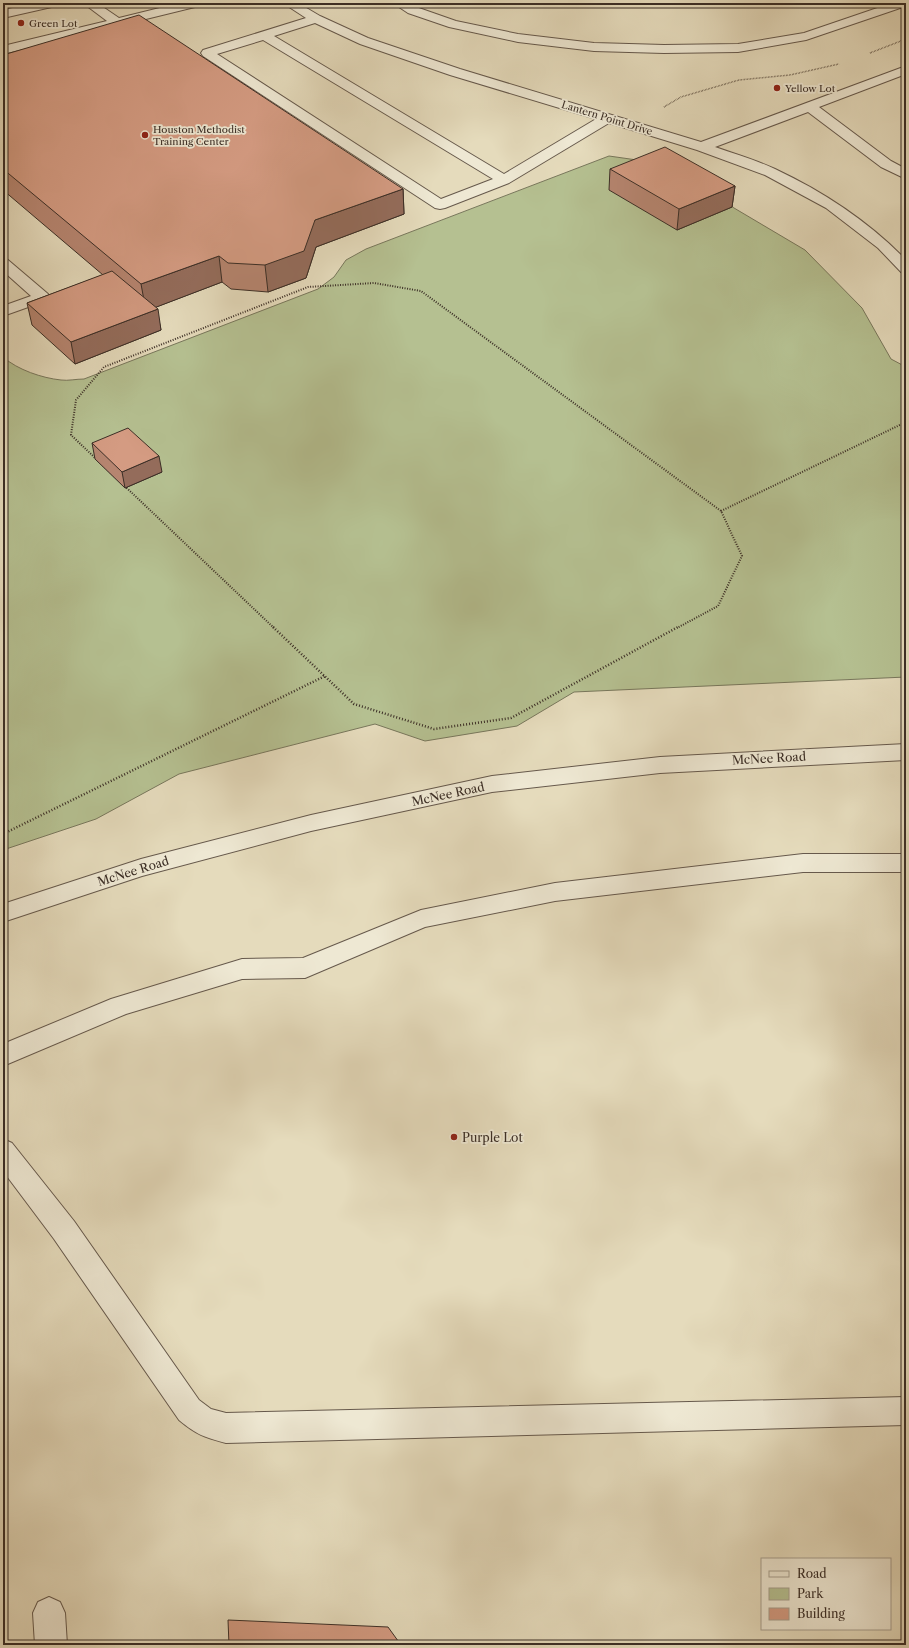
<svg xmlns="http://www.w3.org/2000/svg" width="909" height="1648" font-family="'Libre Caslon Text',serif">
<style>
.green{fill:#b5c091;stroke:#78775c}
.lines{fill:none;stroke-linecap:round;stroke-linejoin:round}
.minor-casing{stroke:#66594c;stroke-width:2}
.path-far2{stroke:#3b2e26;stroke-width:1.5;stroke-dasharray:0.5 1;stroke-linecap:butt}
.path-far1{stroke:#3b2e26;stroke-width:2;stroke-dasharray:1 1.5;stroke-linecap:butt}
.path{stroke:#3b2e26;stroke-width:2.5;stroke-dasharray:1 2;stroke-linecap:butt}
.minor{fill:#eee8d3;fill-rule:evenodd}
.wall{fill:#b68570;stroke:#3b2e26}
.shaded-wall{fill:#946c5b;stroke:#3b2e26}
.building{fill:#d49b82;stroke:#3b2e26}
.poi-dot{fill:#8f2418;stroke:#eee8d3;stroke-width:1.5}
.labels{text-anchor:middle;dominant-baseline:central;stroke-width:3.5;stroke-linejoin:round;paint-order:stroke}
.far-poi-label{font-size:10px;fill:#3b2e26;stroke:#eee8d3;text-anchor:start}
.far-street-label{font-size:10px;fill:#3b2e26;stroke:#eee8d3}
.street-label{font-size:12px;fill:#3b2e26;stroke:#eee8d3}
.poi-label{font-size:12px;fill:#3b2e26;stroke:#eee8d3;text-anchor:start}
</style>
<rect width="100%" height="100%" fill="#e5dbbc"/>
<filter id="stains"><feTurbulence type="fractalNoise" baseFrequency=".005" numOctaves="4"/><feColorMatrix values="0 0 0 0 .2 0 0 0 0 .09 0 0 0 0 .02 0 0 0 .5 -.17"/></filter>
<radialGradient id="worn" r=".72"><stop offset=".6" stop-color="#630" stop-opacity="0"/><stop offset="1" stop-color="#630" stop-opacity=".3"/></radialGradient>
<!-- green -->
<path class="green" d="M609,156l49,7 147,87 57,58 29,51 15,8v310l-332,15 -57,34 -92,15 -50,-17 -196,50 -83,45 -93,31v-493c15,13 39,21 58,23 7,1 15,-1 23,-1l234,-90 16,-12 12,-17 20,-11z"/>
<g class="lines">
<!-- minor casing -->
<g class="minor-casing">
<path id="minor" d="M36,3h22l-2,3 -53,12v-8z
M83,3h14l22,15 61,-15h21l-2,3 -196,48v-8l104,-25z
M283,3h15l22,13 48,22 92,31 241,73 205,-76v8l-87,33 72,54 15,8v10l-25,-12 -73,-55 -93,35c20,7 41,13 60,22 49,23 94,53 131,91v14l-5,-2 -23,-24 -52,-40 -61,-33 -68,-25 -88,-27 -100,60 -64,25 -5,1 -5,-1 -232,-152 -2,-3 2,-3 103,-32zM315,23l45,21 90,31 146,44 -92,55 -230,-138zM263,40l230,139 -52,20 -224,-145z
M393,3h15l8,4 40,14 62,13 76,9 70,2 74,-1 66,-11 88,-30h14v3l-100,34 -68,12 -74,1 -70,-2 -76,-9 -69,-15 -41,-14z
M3,258l5,2 40,34 2,3 -2,3 -45,16v-10l28,-10 -28,-25z
M906,744v16l-246,13 -168,19 -181,39 -169,45 -139,46v-18l138,-45 170,-44 181,-39 168,-19z
M803,854h103v18h-103l-248,29 -130,26 -120,51 -63,1 -116,35 -123,52v-22l108,-45 131,-40 61,-1 118,-48 134,-27z
M3,1139l9,4 62,78 125,179 12,9 15,4 680,-16v28l-680,18c-22,-6 -29,-8 -47,-23l-125,-181 -51,-68z
M49,1597l11,5 5,11 2,32h-32l-2,-32 5,-11z"/>
</g>
<!-- path-far2 -->
<path class="path-far2" d="M356,7l15,-4
M870,53l36,-14
M664,107l17,-10 58,-17 51,-5 49,-11"/>
<!-- path-far1 -->
<path class="path-far1" d="M721,511l185,-89
M274,628l-203,-193 5,-35 28,-33 204,-80 66,-4 47,8 300,220 21,45 -24,50 -41,22"/>
<!-- path -->
<path class="path" d="M273,627l81,77 80,25 77,-11 167,-91
M3,834l322,-158"/>
<!-- minor -->
<use href="#minor" class="minor"/>
</g>
<!-- wall -->
<path class="wall" d="M3,55l400,134 1,25 -88,33 -10,31 -38,14 -37,-3 -9,-7 -66,25 5,23 -86,34 -43,-39 -5,-22 76,-28 -100,-85z
M610,169l125,17 -3,21 -55,23 -68,-40z
M92,443l70,29 -37,16 -30,-29z"/>
<!-- shaded-wall -->
<path class="shaded-wall" d="M735,186l-3,21 -55,23 2,-21z
M403,189l1,25 -88,33 -10,31 -38,14 -3,-27 50,-45z
M219,256l3,26 -76,29 -5,-27z
M158,309l3,21 -86,34 -4,-22z
M159,456l3,16 -37,16 -3,-16z"/>
<!-- building -->
<path class="building" d="M139,15l264,174 -88,31 -11,31 -39,14 -37,-2 -9,-7 -78,28 -138,-115v-114z
M665,147l70,39 -56,23 -69,-40z
M112,271l46,38 -87,33 -44,-39z
M128,428l31,28 -37,16 -30,-29z
M228,1620l160,7 13,18h-172z"/>
<!-- markers -->
<g class="poi-dot">
<circle cx="21" cy="23" r="4"/>
<circle cx="777" cy="88" r="4"/>
<circle cx="145" cy="135" r="4"/>
<circle cx="454" cy="1137" r="4"/>
</g>
<g class="labels">
<!-- far-poi labels -->
<g class="far-poi-label">
<text x="29" y="23">Green Lot</text>
<text x="785" y="88">Yellow Lot</text>
<text x="153" y="129">Houston Methodist<tspan x="153" dy="12">Training Center</tspan></text>
</g>
<!-- far-street labels -->
<g class="far-street-label">
<text transform="translate(607 118) rotate(17)">Lantern Point Drive</text>
</g>
<!-- street labels -->
<g class="street-label">
<text transform="translate(769 758) rotate(-3)">McNee Road</text>
<text transform="translate(448 794) rotate(-12)">McNee Road</text>
<text transform="translate(133 871) rotate(-17)">McNee Road</text>
</g>
<!-- poi labels -->
<g class="poi-label">
<text x="462" y="1137">Purple Lot</text>
</g>
</g>
<!-- margin -->
<rect width="909" height="1648" fill="none" stroke="#e5dbbc" stroke-width="16"/>
<rect x="4" y="4" width="901" height="1640" fill="none" stroke="#3b2e26" stroke-width="2"/>
<rect x="8" y="8" width="893" height="1632" fill="none" stroke="#3b2e26"/>
<!-- legend -->
<rect x="761" y="1558" width="130" height="72" fill="#eee8d3" stroke="#a69e8e"/>
<rect x="769" y="1571" width="20" height="6" fill="#eee8d3" stroke="#a69e8e"/>
<text x="797" y="1578" font-size="12" fill="#3b2e26">Road</text>
<rect x="769" y="1588" width="20" height="12" fill="#b5c091" stroke="#a69e8e"/>
<text x="797" y="1598" font-size="12" fill="#3b2e26">Park</text>
<rect x="769" y="1608" width="20" height="12" fill="#d49b82" stroke="#a69e8e"/>
<text x="797" y="1618" font-size="12" fill="#3b2e26">Building</text>
<rect width="100%" height="100%" filter="url(#stains)"/>
<rect width="100%" height="100%" fill="url(#worn)"/>
</svg>
